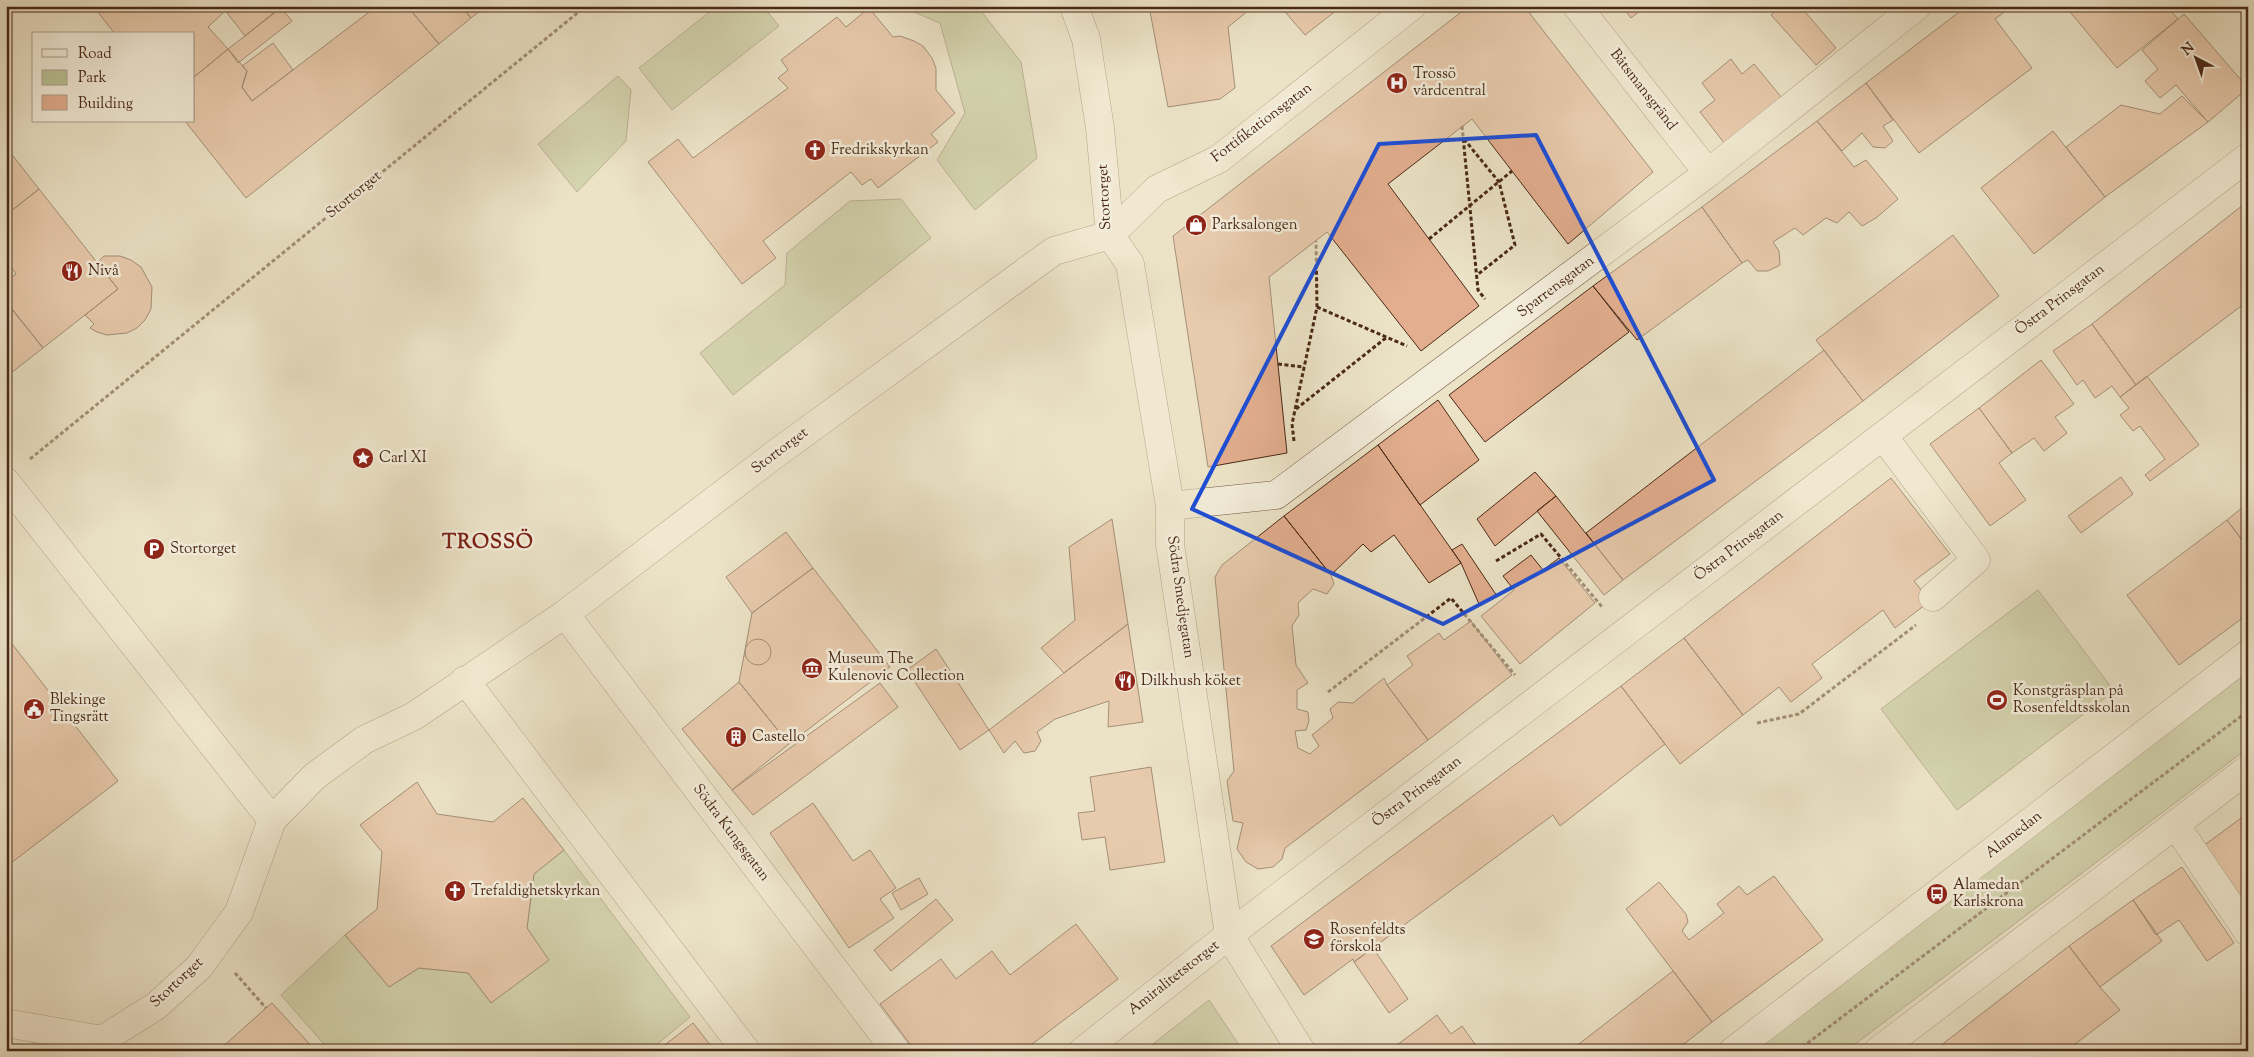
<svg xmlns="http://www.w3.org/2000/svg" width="2254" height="1057" font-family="'Sorts Mill Goudy',serif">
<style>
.green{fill:#b8c496;stroke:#817656}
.building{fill:#e2ae8f;stroke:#4a2916}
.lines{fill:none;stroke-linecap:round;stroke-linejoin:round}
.minor-casing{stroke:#725842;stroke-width:29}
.path{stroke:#4a2916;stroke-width:3;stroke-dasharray:4 2.5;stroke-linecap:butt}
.minor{stroke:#f3eddb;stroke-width:28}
.marked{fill:none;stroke:#1d4ed8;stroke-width:4;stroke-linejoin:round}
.labels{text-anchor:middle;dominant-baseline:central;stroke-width:5;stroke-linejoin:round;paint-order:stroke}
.poi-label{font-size:15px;fill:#4a2916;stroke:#f3eddb;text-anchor:start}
.street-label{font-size:15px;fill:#4a2916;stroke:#f3eddb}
.district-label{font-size:20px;font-weight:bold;letter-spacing:1px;fill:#7a1f14;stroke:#f3eddb}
</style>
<rect width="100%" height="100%" fill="#ece3c7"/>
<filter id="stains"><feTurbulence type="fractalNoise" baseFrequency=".004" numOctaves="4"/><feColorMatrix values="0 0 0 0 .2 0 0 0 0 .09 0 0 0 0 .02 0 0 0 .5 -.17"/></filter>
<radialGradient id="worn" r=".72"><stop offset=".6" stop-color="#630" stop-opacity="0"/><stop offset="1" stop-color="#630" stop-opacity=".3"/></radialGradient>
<!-- green -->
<path class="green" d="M717,6h46l16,20 -107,84 -33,-42z
M900,6h77l44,56 16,96 -62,52 -38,-50 28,-47 -25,-90z
M618,76l13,14 -5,51 -49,51 -39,-48z
M901,199l30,39 -198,157 -33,-42 85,-68 2,-32 63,-52z
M2038,590l76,101 -157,119 -76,-101z
M2248,670v78l-402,303h-92z
M564,850l126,167 -41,34h-319l-49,-56 64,-60 44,52 30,-19 49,5 23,29 57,-42 -21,-32 7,-54z
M1209,1000l34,51h-99z"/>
<!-- building -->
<path class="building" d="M93,6h125l5,7 -15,14 20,22 -34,28v-43h-79z
M227,6h55l-37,30 -21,-27z
M377,6h30l32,38 -193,154 -61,-77h9v-44l34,-28 19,22 -5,16 10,14z
M407,6h54l10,12 -32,26z
M461,6h25l-15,12z
M1149,6h105l-26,21 7,61 -15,11 -52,8z
M1280,6h62l-37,29z
M1469,6h55l129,166 -85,72 -96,-125 -84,65 91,122 -58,45 -94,-119 -58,45 18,176 -79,14 -35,-231z
M1622,6h24l-15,12z
M1782,6h18l36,42 -20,17 -45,-50z
M1967,6h45l-17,13 37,49 -113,85 -53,-70z
M2065,6h102l11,13 -61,49z
M281,8l11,13 -54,42 -10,-14z
M869,8l24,29 7,-1 14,5 9,5 9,12 4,10v22l19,23 -24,21 7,8 -60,46 -7,-9 -9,6 -11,-13 -88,69 13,17 -34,26 -94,-122 30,-23 15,19 95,-70 -10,-10 10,-8 -7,-10 56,-43 9,10z
M2184,14l64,74 -40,34 -32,-37 -16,13 -15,-17 13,-12 -16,-19z
M273,43l20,27 -41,31 -10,-14 5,-16 -5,-5z
M1731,59l11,15 12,-10 28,34 -57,46 -25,-32 15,-12 -13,-17z
M1866,83l27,37 -10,6 10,15 -8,7 -12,-1 -11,-14 -20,18 -25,-30z
M2182,96l26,26 -103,75 -39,-50 55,-42 39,9z
M1817,121l37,46 12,-7 32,39 -22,19 -14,8 -13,-14 -12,11 -11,-5 -23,17 -8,-7 -22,14 6,9 1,14 -12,6h-11l-9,-11 -6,3 -40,-56z
M2053,131l52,66 -71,57 -53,-66z
M6,147l33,42 -33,26z
M39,189l79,100 -75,59 -37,-46v-21l10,-7 -10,-15v-44z
M2248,201v100l-112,84 -44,-61z
M1702,207l40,56 -105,77 -44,-54z
M1953,235l46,61 -136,105 -47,-61z
M104,256h16l11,4 10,7 11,20 -1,22 -6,11 -8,8 -10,5 -20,2 -10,-3 -7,-4 4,-4 -9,-9 33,-26 -21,-26z
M1593,286l36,46 -144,110 -36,-47z
M9,305l34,43 -37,29v-70z
M2092,324l44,61 -16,12 -8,-11 -17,12 -12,-18 -6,5 -24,-34z
M1824,350l39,51 -240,179 -37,-47z
M2041,360l33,44 -19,13 12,16 -23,18 -10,-13 -22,15 -33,-45z
M2147,376l52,69 -49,36 -5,-6 20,-16 -25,-33 -7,5 -13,-16 9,-7 -9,-11z
M1438,400l41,60 -59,45 -42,-60z
M1979,408l33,45 -13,10 27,37 -36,26 -60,-82z
M1378,445l83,118 -32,20 -35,-48 -23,17 -8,-8 -32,31 -47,-59z
M1535,472l21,24 -61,50 -18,-27z
M2121,477l12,17 -52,39 -13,-17z
M1891,478l59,76 -36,27 16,20 -35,27 -12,-18 -71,54 10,14 -31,24 -12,-15 -36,28 -59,-77z
M1556,496l67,84 -19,15 -67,-84z
M2248,503v45l-21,-28z
M1284,516l47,59 3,9 -7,10 -14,-5 -15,14 1,12 -7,11 4,39 12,18 -11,7v19l11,3 1,9 -3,9 -11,1 3,17 12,6 9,-8 -7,-11 21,-17 -3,-9 8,-7 15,1 31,-25 3,7 41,55 -143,108 -3,11 -9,8 -15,2 -12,-7 -9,-13 6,-26 -10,-2 -6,-40 7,-10 -19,-194 7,-12z
M1112,519l16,105 -64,49 -23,-25 34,-28 -6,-73z
M2227,520l21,28v66l-69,51 -52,-70z
M786,532l27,36 -61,45 -26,-36z
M1462,544l35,52 -18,8 -18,-41 -9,-13z
M1531,555l12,15 16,-12 36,45 -75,61 -39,-48 33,-26 -11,-14z
M813,568l77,99 -101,77 -50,-62 13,-69z
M1471,621l41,54 -84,65 -41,-55 26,-20 -6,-9 32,-23 5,7z
M1128,624l15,98 -35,5 1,-26 -54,18 -18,13 4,9 -6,10 -11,2 -9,-12 -11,12 -15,-23z
M6,636l112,145 -112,86z
M1684,638l59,77 -63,49 -59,-78z
M745 652a13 13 0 1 1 26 0a13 13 0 1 1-26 0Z
M936,649l53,81 -29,20 -53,-80z
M739,682l50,62 -57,46 -50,-61z
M880,683l18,24 -145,108 -21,-25z
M1621,686l44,58 -105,82 -7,-11 -199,147 -1,-3 -49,36 -33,-49z
M1151,767l14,95 -55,8 -5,-33 -23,3 -4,-27 17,-2 -5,-34z
M417,782l20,32 56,8 30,-24 41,52 -30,24 -7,54 22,32 -58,43 -23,-30 -49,-5 -30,19 -44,-52 32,-26 5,-57 -22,-27z
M813,803l40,58 17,-11 26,38 -16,11 14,19 -45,30 -79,-115z
M2248,813v102l-49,-66z
M2182,867l52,76 -27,18 -28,-41 -23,15 -23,-35z
M1774,876l49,64 -111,82 -86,-113 33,-27 27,32 2,8 -6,9 7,9 35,-27 -7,-9 22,-18 8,9z
M919,878l9,16 -27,16 -9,-17z
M936,899l17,21 -62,51 -17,-21z
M2133,900l29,41 -62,46 -31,-41z
M1076,924l42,55 -95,72h-108l-35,-47 61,-45 15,20 36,-28 18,24z
M2069,946l31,41 20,23 -54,41h-122l-4,-5z
M1373,948l35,51 -19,14 -35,-51z
M1673,971l39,51 -37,29h-105z
M272,1003l44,48h-98l48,-43z
M1437,1015l14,19 11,-8 18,25h-91z
M693,1023l22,28h-58z"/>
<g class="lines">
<!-- minor casing -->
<g class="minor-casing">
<path id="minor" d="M1074,6l12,33 14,89 10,107 20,29 40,242v38l59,391 72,116
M1577,6l131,167
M1883,436l93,124 -43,37
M6,482l266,338
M1170,506l106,-11 432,-322 209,-167
M565,614l331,437
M465,680l281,371
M2175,824l73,108
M6,1023l96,17 54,-34 43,-39 40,-55 33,-92 43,-44 49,-36 50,-24 151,-102 209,-159 280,-204 56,-16 47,-46 62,-30 193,-153
M1083,1051l146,-116 1019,-778
M1733,1051l515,-397
M1878,1051l370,-282"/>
</g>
<!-- path -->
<path class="path" d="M1462,126l16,164 7,9
M1464,139l35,43 16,63 -38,30
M1429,239l83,-68
M1317,307l90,39
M1278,364l26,3
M1296,409l91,-72
M1294,441l-2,-17 25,-117 -1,-66
M30,459l556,-453
M1496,561l45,-27 62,74
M1328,692l123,-94 64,77
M1757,723l42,-9 117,-89
M235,973l31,35
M1797,1051l451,-340"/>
<!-- minor -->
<use href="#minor" class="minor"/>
</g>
<!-- marked area -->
<path d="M0 0H2254V1057H0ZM1536,135l178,345 -271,144 -251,-115 187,-365z" fill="#ece3c7" fill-opacity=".55" fill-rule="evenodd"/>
<path class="marked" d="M1536,135l178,345 -271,144 -251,-115 187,-365z"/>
<!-- icons -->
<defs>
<g id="hospital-disc" transform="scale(1.125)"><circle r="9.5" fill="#8f2418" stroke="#f3eddb"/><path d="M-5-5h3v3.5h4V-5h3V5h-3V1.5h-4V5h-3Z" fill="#fff"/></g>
<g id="church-disc" transform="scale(1.125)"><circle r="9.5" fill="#8f2418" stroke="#f3eddb"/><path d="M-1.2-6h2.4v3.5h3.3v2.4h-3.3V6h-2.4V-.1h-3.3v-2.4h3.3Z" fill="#fff"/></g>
<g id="shop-disc" transform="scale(1.125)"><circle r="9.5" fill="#8f2418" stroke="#f3eddb"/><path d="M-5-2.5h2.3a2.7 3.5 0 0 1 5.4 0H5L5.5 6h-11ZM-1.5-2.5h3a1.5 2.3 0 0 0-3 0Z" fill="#fff"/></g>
<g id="restaurant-disc" transform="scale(1.125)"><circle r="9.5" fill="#8f2418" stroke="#f3eddb"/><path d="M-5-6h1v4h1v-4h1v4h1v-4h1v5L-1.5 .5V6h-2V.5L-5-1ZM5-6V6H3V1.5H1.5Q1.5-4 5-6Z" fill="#fff"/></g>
<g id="sight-disc" transform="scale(1.125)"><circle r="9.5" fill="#8f2418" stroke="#f3eddb"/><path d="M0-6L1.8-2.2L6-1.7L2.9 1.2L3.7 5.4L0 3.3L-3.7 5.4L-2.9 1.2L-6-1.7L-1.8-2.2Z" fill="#fff"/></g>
<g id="parking-disc" transform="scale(1.125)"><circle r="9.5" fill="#8f2418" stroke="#f3eddb"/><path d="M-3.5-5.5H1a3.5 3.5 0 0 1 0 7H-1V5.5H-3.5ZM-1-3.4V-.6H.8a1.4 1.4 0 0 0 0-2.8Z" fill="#fff"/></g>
<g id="museum-disc" transform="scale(1.125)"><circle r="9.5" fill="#8f2418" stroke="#f3eddb"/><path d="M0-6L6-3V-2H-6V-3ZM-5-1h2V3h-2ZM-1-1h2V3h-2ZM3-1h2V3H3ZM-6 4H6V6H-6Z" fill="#fff"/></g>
<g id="stadium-disc" transform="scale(1.125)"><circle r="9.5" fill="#8f2418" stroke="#f3eddb"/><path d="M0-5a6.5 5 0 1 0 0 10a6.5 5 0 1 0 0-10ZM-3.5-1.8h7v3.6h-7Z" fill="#fff"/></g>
<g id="civic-disc" transform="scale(1.125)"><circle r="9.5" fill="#8f2418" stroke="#f3eddb"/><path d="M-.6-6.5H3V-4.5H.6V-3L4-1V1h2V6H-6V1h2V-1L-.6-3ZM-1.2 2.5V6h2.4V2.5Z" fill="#fff"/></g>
<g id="building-disc" transform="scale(1.125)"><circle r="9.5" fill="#8f2418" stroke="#f3eddb"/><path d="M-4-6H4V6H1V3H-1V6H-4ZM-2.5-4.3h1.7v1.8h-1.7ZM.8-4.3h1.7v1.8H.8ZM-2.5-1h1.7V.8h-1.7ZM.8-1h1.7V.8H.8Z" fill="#fff"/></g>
<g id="bus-disc" transform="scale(1.125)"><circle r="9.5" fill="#8f2418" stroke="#f3eddb"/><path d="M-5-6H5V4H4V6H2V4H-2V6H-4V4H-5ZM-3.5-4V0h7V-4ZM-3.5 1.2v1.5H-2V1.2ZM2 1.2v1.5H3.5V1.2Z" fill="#fff"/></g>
<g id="school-disc" transform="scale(1.125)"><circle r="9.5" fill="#8f2418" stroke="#f3eddb"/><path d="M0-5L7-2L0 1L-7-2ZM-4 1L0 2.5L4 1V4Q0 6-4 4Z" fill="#fff"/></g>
</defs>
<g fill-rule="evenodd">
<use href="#hospital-disc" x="1397" y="83"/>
<use href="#church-disc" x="815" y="150"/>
<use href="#shop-disc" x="1196" y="225"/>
<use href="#restaurant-disc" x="72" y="271"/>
<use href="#sight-disc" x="363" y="458"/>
<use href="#parking-disc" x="154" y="549"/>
<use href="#museum-disc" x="812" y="668"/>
<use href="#restaurant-disc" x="1125" y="681"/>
<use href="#stadium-disc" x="1997" y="700"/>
<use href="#civic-disc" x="34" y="709"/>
<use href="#building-disc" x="736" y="737"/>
<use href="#church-disc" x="455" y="891"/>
<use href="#bus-disc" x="1937" y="894"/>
<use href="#school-disc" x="1314" y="939"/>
</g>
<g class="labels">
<!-- poi labels -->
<g class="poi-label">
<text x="1413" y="74">Trossö<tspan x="1413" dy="17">vårdcentral</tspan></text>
<text x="831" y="150">Fredrikskyrkan</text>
<text x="1212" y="225">Parksalongen</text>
<text x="88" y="271">Nivå</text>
<text x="379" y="458">Carl XI</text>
<text x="170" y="549">Stortorget</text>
<text x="828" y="659">Museum The<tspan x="828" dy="17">Kulenovic Collection</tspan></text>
<text x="1141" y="681">Dilkhush köket</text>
<text x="2013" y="691">Konstgräsplan på<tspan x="2013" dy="17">Rosenfeldtsskolan</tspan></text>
<text x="50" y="700">Blekinge<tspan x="50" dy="17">Tingsrätt</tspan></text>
<text x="752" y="737">Castello</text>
<text x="1953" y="885">Alamedan<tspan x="1953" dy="17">Karlskrona</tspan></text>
<text x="471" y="891">Trefaldighetskyrkan</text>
<text x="1330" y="930">Rosenfeldts<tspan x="1330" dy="17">förskola</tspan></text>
</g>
<!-- street labels -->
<g class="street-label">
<text transform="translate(1643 90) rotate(52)">Båtsmansgränd</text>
<text transform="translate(1262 123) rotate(-37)">Fortifikationsgatan</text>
<text transform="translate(354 195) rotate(-39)">Stortorget</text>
<text transform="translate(1105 197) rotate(-93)">Stortorget</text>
<text transform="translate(1556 287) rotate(-37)">Sparrensgatan</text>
<text transform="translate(2060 300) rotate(-37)">Östra Prinsgatan</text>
<text transform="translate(780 451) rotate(-37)">Stortorget</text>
<text transform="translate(1739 546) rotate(-37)">Östra Prinsgatan</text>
<text transform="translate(1180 597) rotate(82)">Södra Smedjegatan</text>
<text transform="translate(1417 792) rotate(-37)">Östra Prinsgatan</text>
<text transform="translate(731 833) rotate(53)">Södra Kungsgatan</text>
<text transform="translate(2014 835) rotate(-38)">Alamedan</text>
<text transform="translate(1174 978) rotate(-38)">Amiralitetstorget</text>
<text transform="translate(177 983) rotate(-43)">Stortorget</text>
</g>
<!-- district labels -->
<g class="district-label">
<text x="488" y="543">TROSSÖ</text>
</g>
</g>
<!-- margin -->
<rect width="2254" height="1057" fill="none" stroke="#ece3c7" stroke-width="25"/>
<rect x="8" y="8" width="2239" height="1042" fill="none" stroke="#4a2916" stroke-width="2.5"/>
<rect x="12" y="12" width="2229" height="1032" fill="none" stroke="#4a2916"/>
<!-- legend -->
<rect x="32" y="32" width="162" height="90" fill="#f3eddb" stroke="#af9f8c"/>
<rect x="42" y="49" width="25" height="8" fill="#f3eddb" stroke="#af9f8c"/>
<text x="78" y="58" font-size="15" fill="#4a2916">Road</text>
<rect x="42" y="70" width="25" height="15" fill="#b8c496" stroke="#af9f8c"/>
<text x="78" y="82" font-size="15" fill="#4a2916">Park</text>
<rect x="42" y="95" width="25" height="15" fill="#e2ae8f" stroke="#af9f8c"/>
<text x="78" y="108" font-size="15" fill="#4a2916">Building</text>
<!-- north arrow -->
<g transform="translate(2196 58) rotate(319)" stroke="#f3eddb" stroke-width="4" paint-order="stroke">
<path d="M0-4L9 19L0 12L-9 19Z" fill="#4a2916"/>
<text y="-8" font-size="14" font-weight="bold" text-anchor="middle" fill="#4a2916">N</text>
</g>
<rect width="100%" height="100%" filter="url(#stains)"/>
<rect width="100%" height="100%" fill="url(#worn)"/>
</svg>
